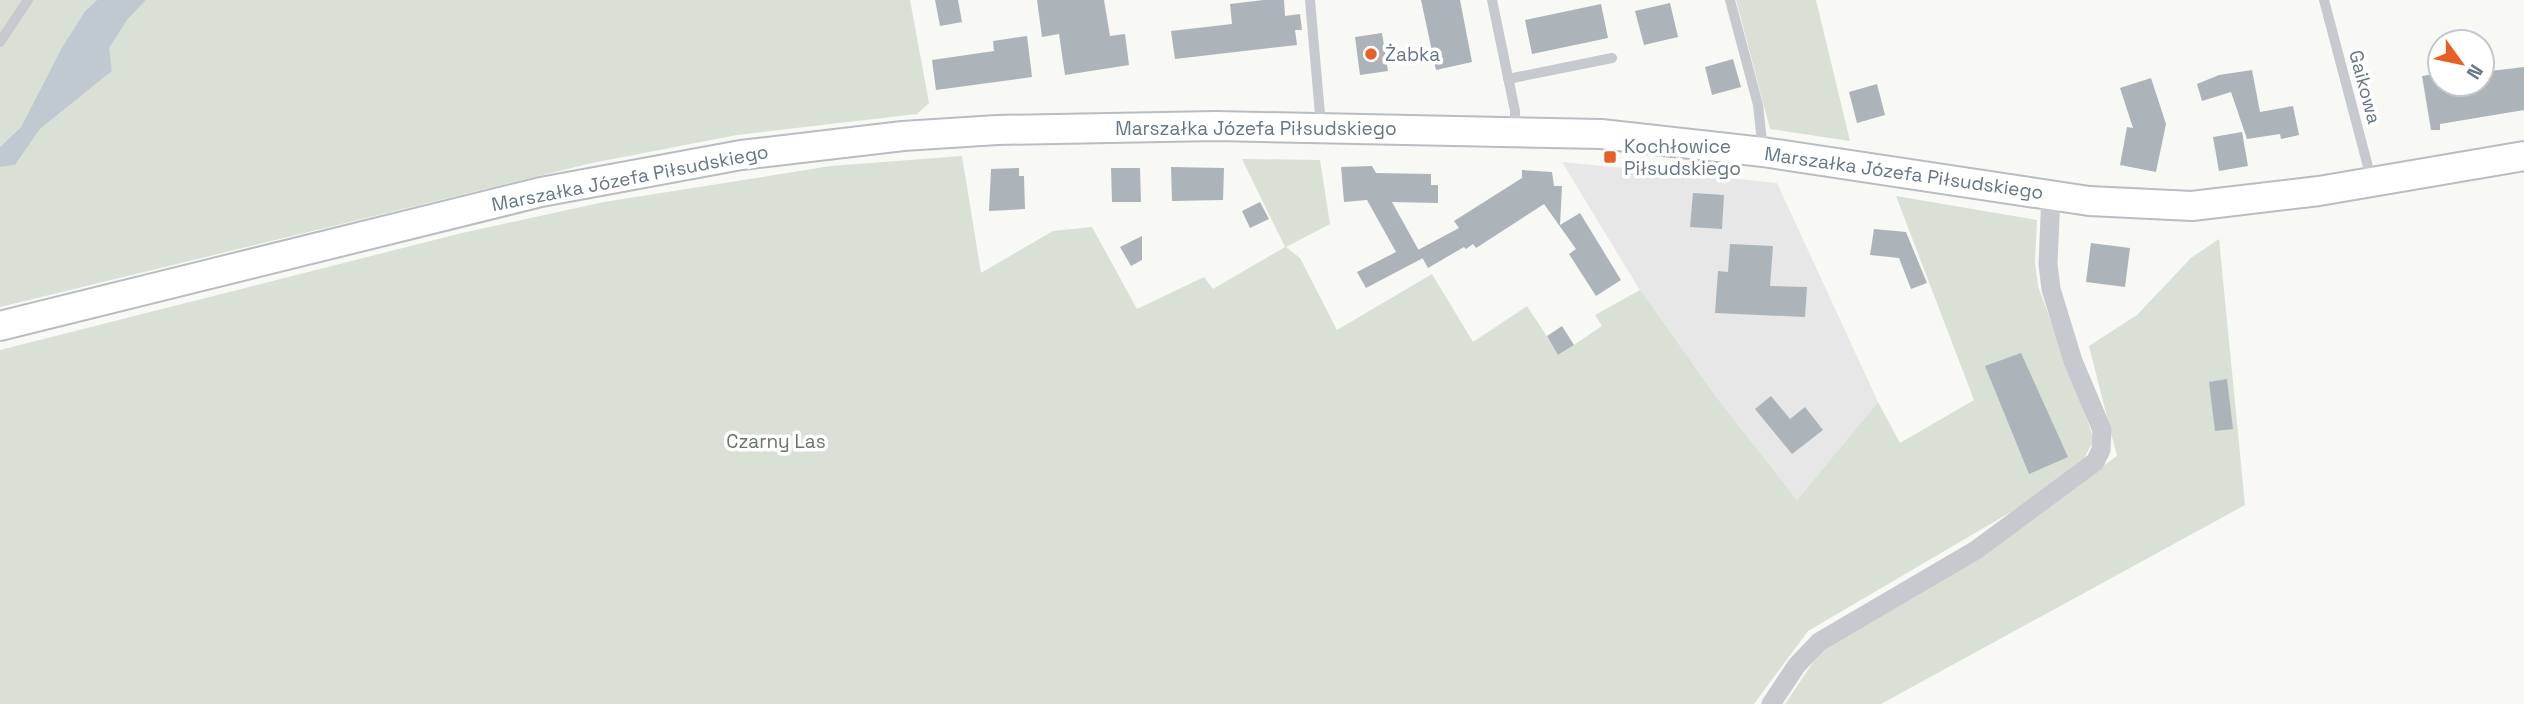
<svg xmlns="http://www.w3.org/2000/svg" width="2524" height="704" font-family="'Space Grotesk',sans-serif">
<style>
.built{fill:#e6e7e6}
.green{fill:#d9e0d6}
.water{fill:#c0c9cf}
.building{fill:#acb4ba}
.lines{fill:none;stroke-linecap:round;stroke-linejoin:round}
.secondary-casing{stroke:#b8bdc2;stroke-width:32}
.lane{stroke:#c6c9cd;stroke-width:10}
.street{stroke:#c6c9cd;stroke-width:19}
.secondary{stroke:#fff;stroke-width:28}
.poi-dot{fill:#e76026;stroke:#fff;stroke-width:2.5}
.labels{text-anchor:middle;dominant-baseline:central;stroke-width:7;stroke-linejoin:round;paint-order:stroke}
.poi-label{font-size:19px;fill:#667687;stroke:#fff;text-anchor:start}
.street-label{font-size:19px;fill:#667687;stroke:#fff}
.park-label{font-size:19px;fill:#657961;stroke:#fff}
</style>
<rect width="100%" height="100%" fill="#f8f8f5"/>
<!-- built -->
<path class="built" d="M1562,162l215,21 101,219 -81,98 -80,-102 -76,-106z"/>
<!-- green -->
<path class="green" d="M0,0h97l-12,11 -24,38 -40,78 -21,20z
M146,0h764l19,103 -12,11 -180,21 -145,28 -592,144v-140l15,-2 25,-36 72,-58 -4,-23 19,-28z
M1736,0h80l34,141 -80,-12z
M962,156l19,117 72,-42 39,-4 45,82 67,-32 9,12 72,-42 -43,-88 78,1 10,64 -44,23 14,11 37,72 95,-56 41,68 54,-36 32,49 43,-29 -7,-11 45,-25 77,108 80,102 81,-98 22,41 74,-43 -78,-204 141,24 -2,42 3,24 56,153 -12,24 -66,46 -208,122 -54,73h-1754v-354l462,-117 142,-31 227,-36z
M2219,239l26,266 -364,199h-96l35,-52 157,-95 140,-101 -28,-110 48,-31 54,-57z"/>
<!-- water -->
<path class="water" d="M97,0h49l-19,20 -18,28 3,23 -72,58 -25,36 -15,2v-20l21,-20 40,-78 24,-38z"/>
<!-- building -->
<path class="building" d="M935,0h23l4,22 -22,4z
M1037,0h67l6,36 15,-2 4,31 -64,10 -6,-41 -17,3z
M1264,0h20l1,16 15,-2 2,16h-7l2,15 -122,14 -4,-28 61,-7 -2,-20z
M1421,0h39l12,62 -36,8z
M1670,3l8,34 -34,8 -9,-34z
M1601,4l7,34 -76,16 -7,-34z
M1382,33l6,38 -28,4 -5,-38z
M1027,36l5,41 -96,13 -4,-30 62,-9 -1,-10z
M1733,59l8,28 -29,8 -7,-28z
M2524,67v43l-84,14v6h-9l-9,-54 18,-3v11h42v-12z
M2252,70l8,42 33,-6 6,29 -18,4 -1,-5 -33,5 -16,-47 -29,9 -5,-17 22,-9z
M2151,78l15,46 -10,48 -36,-7 7,-38 6,1 -13,-40z
M1877,84l8,31 -28,8 -8,-31z
M2242,132l6,34 -29,5 -6,-34z
M1372,166l4,7 55,1v11h7v18l-46,-1 31,56 -57,30 -9,-16 39,-20 -29,-52 -23,2 -3,-35z
M1171,167l53,1 -1,32 -51,1z
M1019,168v8h5l1,33 -36,2 2,-42z
M1111,168h29l1,34h-29z
M1522,170l30,2 2,14h8l-2,39 20,-12 41,67 -25,16 -27,-42 7,-5 -32,-45 -68,44 -3,-4 -7,5 -2,-2 -36,21 -10,-18 41,-22 -5,-7 68,-43z
M1693,193l31,2 -2,34 -32,-2z
M1260,202l9,17 -19,9 -8,-17z
M1874,229l32,3 21,51 -16,6 -12,-31 -29,-3z
M1142,236v24l-11,6 -11,-19z
M2091,243l39,5 -5,39 -39,-5z
M1730,244l43,2 -3,40 37,1 -2,30 -90,-4 3,-42 10,1z
M1562,326l12,19 -16,10 -11,-19z
M2021,353l47,104 -39,17 -44,-108z
M2227,379l6,50 -18,2 -6,-49z
M1771,396l19,23 15,-12 18,23 -31,24 -37,-45z"/>
<g class="lines">
<!-- secondary casing -->
<g class="secondary-casing">
<path id="secondary" d="M0,326l541,-134 200,-37 162,-19 94,-6 219,-4 385,8 162,18 326,49 103,5 127,-15 205,-35"/>
</g>
<!-- lane -->
<path class="lane" d="M1310,0l11,126
M1492,0l23,111v19
M1730,0l28,105 5,46
M2324,0l47,178
M0,42l28,-42
M1508,79l104,-21"/>
<!-- street -->
<path class="street" d="M1771,704l26,-39 22,-23 157,-92 119,-88 6,-12 1,-20 -29,-69 -22,-72 -3,-25 3,-69"/>
<!-- secondary -->
<use href="#secondary" class="secondary"/>
</g>
<!-- markers -->
<g class="poi-dot">
<circle cx="1371" cy="54" r="7"/>
<rect x="1603" y="150" width="14" height="14" rx="3.5"/>
</g>
<g class="labels">
<!-- poi labels -->
<g class="poi-label">
<text x="1385" y="54">Żabka</text>
<text x="1624" y="146">Kochłowice<tspan x="1624" dy="22">Piłsudskiego</tspan></text>
</g>
<!-- street labels -->
<g class="street-label">
<text transform="translate(2365 87) rotate(75)">Gaikowa</text>
<text x="1256" y="128">Marszałka Józefa Piłsudskiego</text>
<text transform="translate(1904 173) rotate(8)">Marszałka Józefa Piłsudskiego</text>
<text transform="translate(630 178) rotate(-11)">Marszałka Józefa Piłsudskiego</text>
</g>
<!-- park labels -->
<g class="park-label">
<text x="776" y="441">Czarny Las</text>
</g>
</g>
<!-- north arrow -->
<g transform="translate(2461 63) rotate(123)"><circle r="33" fill="#ffffff" stroke="#c2c8cf" stroke-width="2"/>
<path d="M0-5L12 26L0 18L-12 26Z" fill="#e76026"/>
<text y="-10" font-size="19" font-weight="bold" text-anchor="middle" fill="#667687">N</text>
</g>
</svg>
